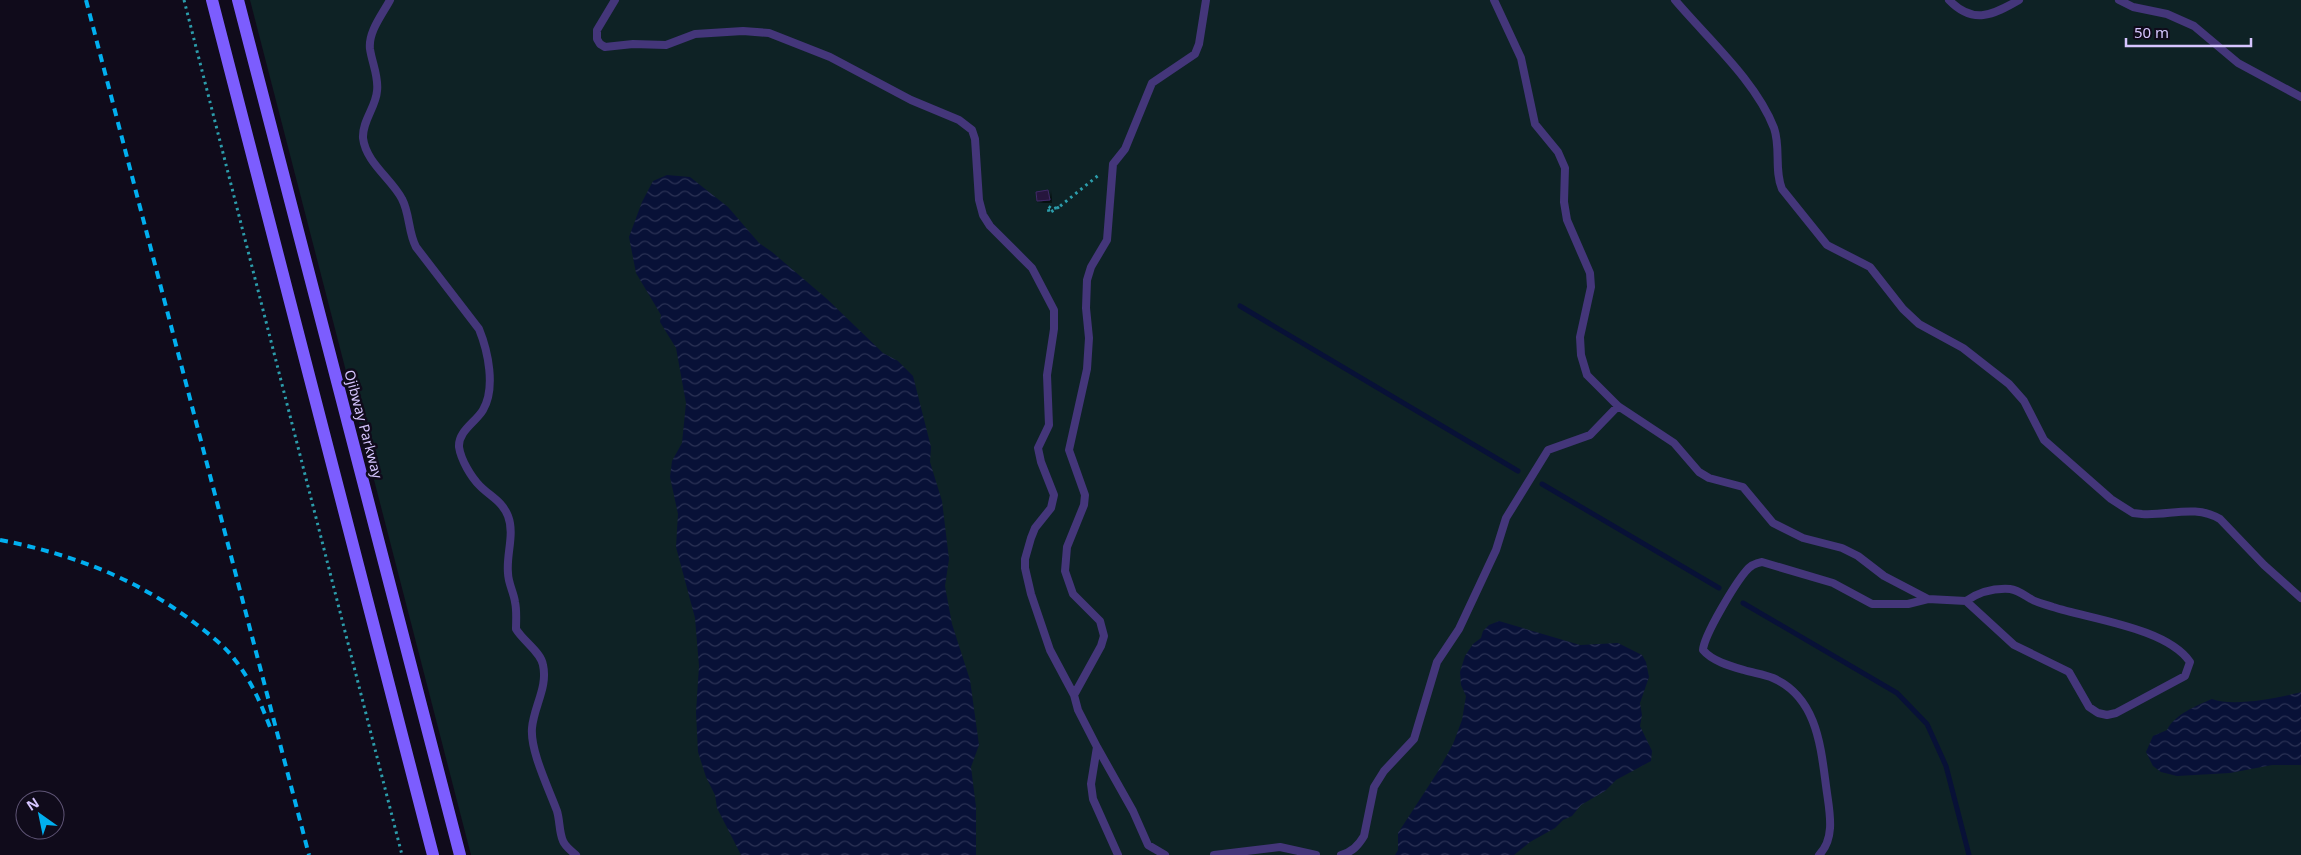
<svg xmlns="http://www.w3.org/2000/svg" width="2301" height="855" font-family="'Noto Sans',sans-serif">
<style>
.green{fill:#0e2225}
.water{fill:url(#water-waves)}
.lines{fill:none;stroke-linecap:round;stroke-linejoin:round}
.stream{stroke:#081137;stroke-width:5}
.building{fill:#25173c;stroke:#402968;filter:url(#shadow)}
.path{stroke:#2c9dab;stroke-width:3;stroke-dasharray:2.5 4;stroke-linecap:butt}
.lane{stroke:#44367a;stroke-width:8}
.secondary{stroke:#7c5dfe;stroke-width:12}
.rail{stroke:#01afef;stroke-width:4;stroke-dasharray:8 6;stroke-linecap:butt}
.labels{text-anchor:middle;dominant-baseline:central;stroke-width:5;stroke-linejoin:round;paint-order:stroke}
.street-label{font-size:14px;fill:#d6c5ff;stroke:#100b1b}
</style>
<defs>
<pattern id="water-waves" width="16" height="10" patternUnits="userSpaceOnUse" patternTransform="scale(1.25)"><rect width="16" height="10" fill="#081137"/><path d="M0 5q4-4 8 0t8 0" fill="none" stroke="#2b3255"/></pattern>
<filter id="shadow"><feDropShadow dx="4.5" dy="4.5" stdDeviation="2.5" flood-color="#0009"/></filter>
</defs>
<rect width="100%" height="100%" fill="#100b1b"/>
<!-- green -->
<path class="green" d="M250,0h2051v855h-1830z"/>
<!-- water -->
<path class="water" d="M667,175l23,2 38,30 31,36 13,9 55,47 56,54 15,8 15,15 18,71 -1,15 12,39 7,58 -4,27 7,38 18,56 9,65 -8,22 5,40v48h-235l-24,-47 -2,-13 -9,-18 -8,-25 -2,-40 3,-46 -4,-48 -19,-71 2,-33 -8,-37 2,-16 10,-18 4,-40 -10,-55 -16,-26 1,-7 -25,-42 -7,-36 13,-35 11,-21z
M1499,621l81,24 38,-2 24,12 4,7 3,15 -9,26 2,12 -2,11 12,25 -1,10 -35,19 -11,11 -24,14 -9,11 -9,4 -8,8 -25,14 -16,13h-119l3,-5v-17l39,-60 16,-29 9,-24 4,-24 -5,-11 -1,-13 5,-16 8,-12 8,-6 2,-7 6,-6z
M2301,692v73h-29l-42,8 -53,3 -16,-4 -8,-6 -7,-14 7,-16 14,-6c8,-16 29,-24 45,-31 21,8 67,-1 89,-7z"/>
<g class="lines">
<!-- stream -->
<path class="stream" d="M1240,306l278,165
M1542,484l177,104
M1743,603l154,90 30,31 19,42 23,89"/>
</g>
<!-- building -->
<path class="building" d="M1048,190l2,10 -13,1 -1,-9z"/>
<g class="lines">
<!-- path -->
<path class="path" d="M184,0l218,855
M1059,207l-10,6 -1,-7 4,3 7,-2 41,-33"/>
<!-- lane -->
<path class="lane" d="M390,0c-8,15 -22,32 -20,49 2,14 9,28 7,42 -1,16 -15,30 -14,47 3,25 29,41 39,61 8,15 6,33 14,48l63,82c9,22 17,59 4,81 -7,12 -25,21 -24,37 2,13 12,30 21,39 11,11 22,15 28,30 7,18 -2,39 0,57 0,10 6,20 7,29 2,9 1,18 1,27 7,12 25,23 27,36 5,22 -9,41 -11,63 -2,23 17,61 25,83 3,10 2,21 6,30 2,5 8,10 13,14
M615,0l-18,30v9l3,5 5,3 28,-3 33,1 29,-11 48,-3 26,2 61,24 81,43 48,20 13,10 3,9 4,61 4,15 7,11 42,42 22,42v19l-7,46 2,50 -11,23 3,14 13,33 -3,13 -16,20 -4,10 -6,21v9l6,26 19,56 24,45
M1494,0l27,58 14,66 23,28 7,16 -1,34 3,18 23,53 1,14 -11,50 1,18 6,20 31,31 56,37 25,29 10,6 34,9 30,36 30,15 39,10 16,8 26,20 44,23
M1675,0c32,38 81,81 99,128 7,20 0,42 8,61l45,56 43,22 33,42 16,15 44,24 46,36 15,17 20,39 67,59 22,14 9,1c27,2 53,-10 78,5l44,46 37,33
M1949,0c24,25 44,15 70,0
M2119,0l14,7 34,7 27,12 44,37 63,34
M1097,747l-19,-37 -4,-15 27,-49 3,-10 -4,-15 -27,-27 -8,-23 2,-24 17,-42 1,-10 -16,-45 18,-81 2,-31 -3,-30 1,-28 4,-13 16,-27 6,-76 12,-15 27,-66 43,-29 4,-10 7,-44
M1118,855l-25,-56 -2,-15 6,-37 36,64 15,34 17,10
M1214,855l66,-8 36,8
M1341,855c11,-3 17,-9 23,-19l10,-49 10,-16 30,-32 23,-77 22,-33 37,-79 10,-32 42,-68 42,-15 28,-29
M1819,855c16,-16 11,-41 8,-62 -6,-42 -8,-95 -54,-115 -9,-4 -20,-5 -29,-8 -14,-4 -32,-9 -41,-20 1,-15 32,-66 43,-79 4,-5 10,-8 16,-9l71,21 39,21h36l20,-5 38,2 48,44 55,27 20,35 9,6 9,2 9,-2 69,-37 5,-14c-23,-34 -100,-43 -137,-55 -8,-3 -16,-4 -22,-8 -7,-4 -13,-9 -21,-10 -16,-1 -31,3 -44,12"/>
<!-- secondary -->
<path class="secondary" d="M212,0l221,855
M238,0l222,855"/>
<!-- rail -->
<path class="rail" d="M86,0l223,855
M0,540c72,14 138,39 196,84 14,11 29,22 39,36 16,20 26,44 35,67"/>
</g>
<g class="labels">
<!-- street labels -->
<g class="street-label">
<text transform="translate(364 424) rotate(75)">Ojibway Parkway</text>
</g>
</g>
<!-- north arrow -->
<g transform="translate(40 815) rotate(327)"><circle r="24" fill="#100b1b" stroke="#5f5576"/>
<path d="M0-4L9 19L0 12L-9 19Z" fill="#01afef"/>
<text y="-8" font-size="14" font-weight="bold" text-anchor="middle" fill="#d6c5ff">N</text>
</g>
<!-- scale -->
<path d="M2126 38v8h125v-8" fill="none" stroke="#d6c5ff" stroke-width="2.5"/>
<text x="2134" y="38" font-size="15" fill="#d6c5ff" stroke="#100b1b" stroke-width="4" paint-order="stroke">50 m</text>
</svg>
